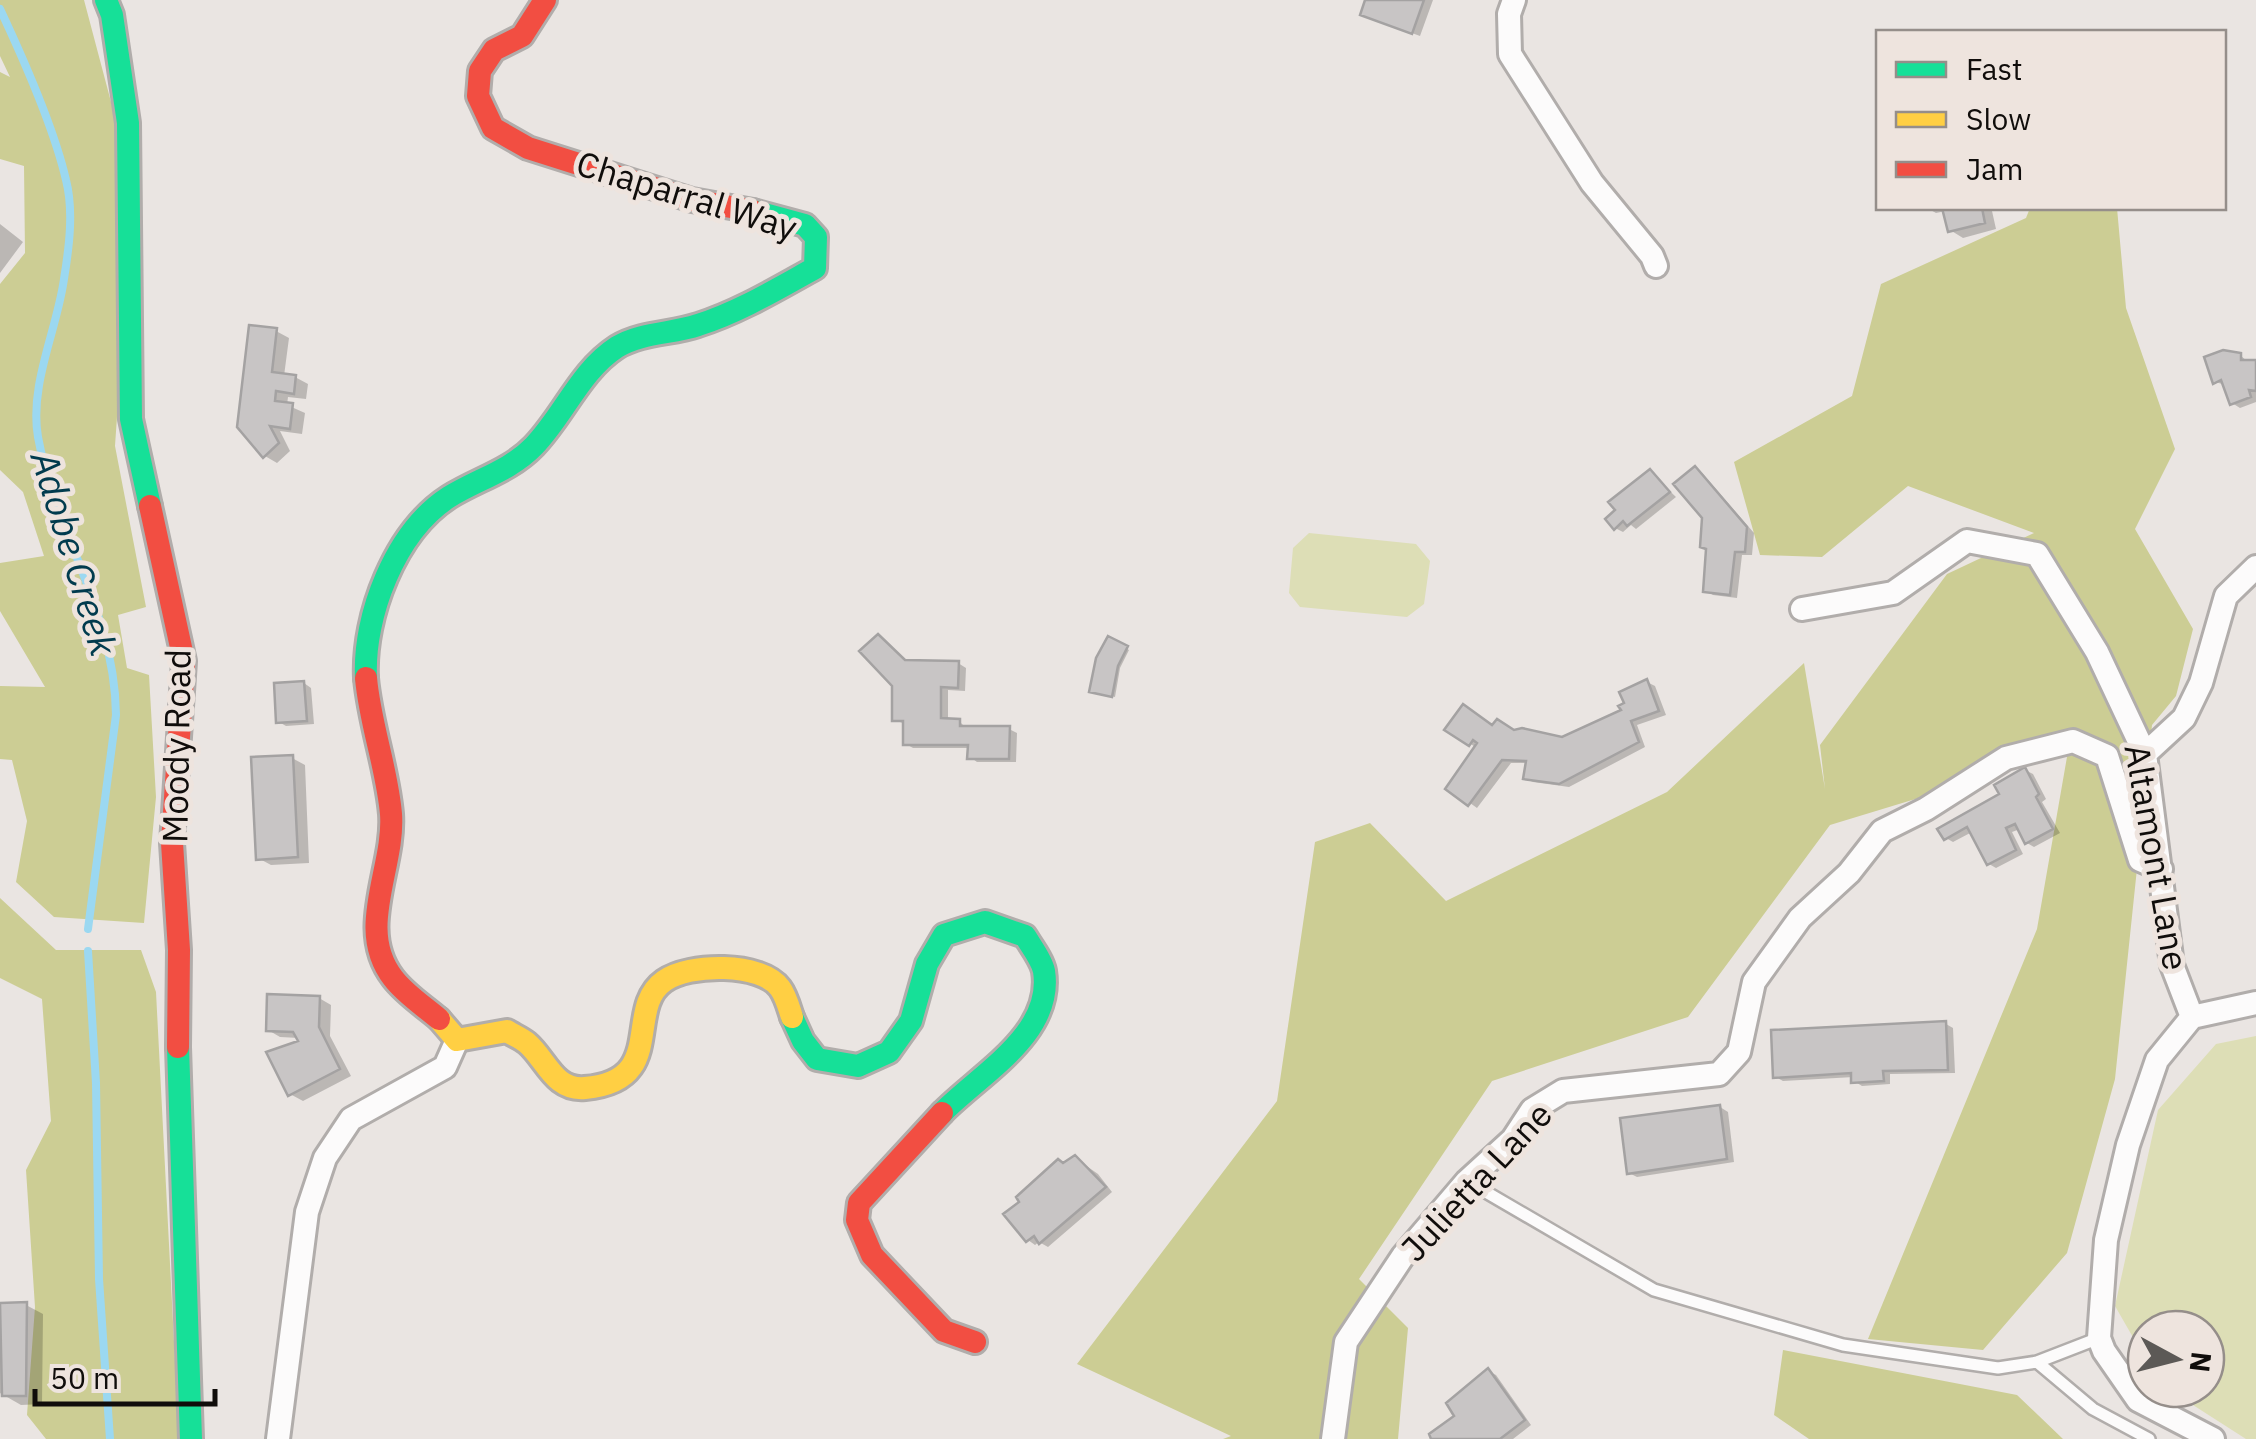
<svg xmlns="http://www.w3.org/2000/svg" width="2256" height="1439" font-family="'IBM Plex Sans',sans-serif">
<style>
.green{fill:#dddeb6}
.forest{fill:#cccd94}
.shadow{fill:#0003}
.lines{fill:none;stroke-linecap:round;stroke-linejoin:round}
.stream{stroke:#9bd8f1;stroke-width:8}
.building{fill:#c8c5c5;stroke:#a4a2a2;stroke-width:2.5}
.lane-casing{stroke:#b1adab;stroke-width:16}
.street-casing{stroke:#b1adab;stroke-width:28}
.fast-casing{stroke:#b1adab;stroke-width:28}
.slow-casing{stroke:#b1adab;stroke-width:28}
.jam-casing{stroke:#b1adab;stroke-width:28}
.lane{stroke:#fcfbfb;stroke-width:11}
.street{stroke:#fcfbfb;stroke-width:22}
.fast{stroke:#16e098;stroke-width:22}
.slow{stroke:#ffcf43;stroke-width:22}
.jam{stroke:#f24e42;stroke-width:22}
.labels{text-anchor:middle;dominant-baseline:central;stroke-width:10;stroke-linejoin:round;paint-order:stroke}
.street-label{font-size:35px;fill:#100d0b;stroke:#eee4de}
.water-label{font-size:38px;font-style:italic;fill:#013b4e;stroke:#eee4de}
</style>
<rect width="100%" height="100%" fill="#eae5e2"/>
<!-- green -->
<path class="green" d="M1309,533l107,11 14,17 -6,43 -17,13 -107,-10 -11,-14 4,-45z
M2256,1036v403h-10l-78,-50h38v-60h-60v31l-31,-54 43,-196 58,-66z"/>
<!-- forest -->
<path class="forest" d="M0,0h84l49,185 -18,261 31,161 -28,8 9,53 22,7 7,122 -12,126 -90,-6 -38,-35 11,-61 -15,-61 -12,-1v-73l45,1 -45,-76v-48l44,-7 -21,-64 -23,-22v-186l25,-31 -1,-87 -24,-7v-87l10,5 -10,-21z
M2030,208h87l9,100 49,141 -40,80 58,100 -17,67 -24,29 -37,354 -48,174 -84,97 -115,-11 169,-410 34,-195 -149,63 -92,28 -142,192 -196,64 -133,198 49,49 -10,111h-175l8,-3 -154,-72 200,-263 38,-259 55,-19 76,78 221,-109 137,-129 21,126 -5,-44 127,-171 87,-41 -126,-47 -86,71 -62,-2 -26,-93 118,-66 29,-112 145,-66z
M0,898l56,52h85l15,42 23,447h-133l-19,-24 8,-108 -9,-137 25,-49 -9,-122 -42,-21z
M1783,1350l234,45 46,44h-254l-35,-24z"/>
<!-- shadow -->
<path class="shadow" d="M1367,0h66l-13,36 -49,-18z
M1927,208h81l-16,3 4,18 -33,9 -13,-8 -4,-19 -10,2z
M0,224l23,18 -23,31z
M276,331l13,7 -5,38 11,1 13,7 -2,15 -18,-2 -1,8 18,8 -3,21 -22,-3 10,20 -13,12 -12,-7 -25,-29z
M2240,355l8,7 8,1v39l-16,6 -8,-5 -6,-18 -11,-3z
M1695,469l8,5 51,59 -2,22h-10l-5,43 -24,-3 -8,-5 4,-41z
M1650,472l26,25 -40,32 -5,-4 -8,7 -8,-4z
M878,637l30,25 50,1 8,5 -1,23 -17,-1v31h11l8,8h42l8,4 -1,29h-39l-7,-5v-9h-57l-7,-4v-20l-12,-4 1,-35z
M1109,639l20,11 -9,18 -5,29 -21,-5z
M1647,682l8,4 11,29 -29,10 8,22 -76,40 -36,-5 -8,-4 3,-15h-17l-34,45 -28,-20 28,-40 -29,-18 45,-2 69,12 62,-28z
M304,683l7,5 3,36 -28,2 -7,-4z
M292,758l13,7 4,98 -38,2 -13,-7z
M2025,770l8,4 13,25 -4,3 18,31 -26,14 -7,-4 -7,-14 -8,3 11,22 -27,14 -7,-4 -17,-32 -19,10 -7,-4 56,-43z
M319,998l12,7 -1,31 21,40 -48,25 -13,-7 11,-52 -2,-4 -19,-1 -12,-7z
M1946,1024l7,4 2,45 -65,1v10l-28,2 -8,-5v-4l-71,4 -7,-4z
M1720,1107l8,5 6,50 -97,15 -8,-4z
M1075,1158l23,16 14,18 -64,55 -9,-5 -4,3 -7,-5 36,-74z
M0,1305h26l17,9 -1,90 -21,1 -21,-12v11z
M1488,1371l8,4 35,50 -18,14h-79l23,-22z"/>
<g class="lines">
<!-- stream -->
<path class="stream" d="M0,9c23,49 54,119 66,171 8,31 3,68 -2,99 -7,51 -35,106 -26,158 18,98 77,175 78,278l-28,214
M88,951l8,132 3,196 11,160"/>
</g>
<!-- building -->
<path class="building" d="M1365,0h59l-12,34 -52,-19z
M1942,208h40l3,15 -37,9z
M249,325l28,3 -5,44 24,3 -2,19 -18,-3 -1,10 18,2 -3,26 -20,-3 9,17 -16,15 -26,-31z
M2223,350l18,3v7h15v31l-7,-1 2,7 -21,8 -9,-25 -8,4 -9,-27z
M1695,466l52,61 -2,25h-10l-5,43 -27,-3 3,-43 -6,-2 2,-29 -29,-34z
M1650,469l20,23 -43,34 -4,-5 -9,9 -9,-11 10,-9 -7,-8z
M878,634l27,26 54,1 -1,27 -17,-1v31l19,1v7h50l-1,33h-42l1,-14h-65v-24h-11v-35l-33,-35z
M1108,636l20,10 -10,20 -6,31 -23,-5 7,-34z
M1647,679l12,32 -28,10 8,21 -80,42 -36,-5 3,-18 -24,-1 -34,46 -23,-17 32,-46 -4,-3 -4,6 -25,-16 19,-26 29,21 5,-6 17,11 8,-2 40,9 59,-27 -3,-4 6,-3 -5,-11z
M304,681l3,40 -31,2 -2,-40z
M293,755l5,102 -42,3 -5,-103z
M2025,767l14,27 -3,3 17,32 -28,15 -10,-20 -9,4 10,22 -29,15 -20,-38 -23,13 -7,-11 62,-35 -5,-9z
M267,994l53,2 -1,31 21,42 -52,27 -22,-44 32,-11 -5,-9 -27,-1z
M1946,1021l2,49 -65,1 1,10 -33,2v-10l-78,5 -2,-48z
M1720,1105l7,54 -100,15 -7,-56z
M1075,1155l31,32 -67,57 -5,-8 -8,6 -23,-28 16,-12 -3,-5 42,-38 5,4z
M27,1302l-1,94h-24l-2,-93z
M1488,1368l37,52 -25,19h-69l-2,-5 25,-18 -8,-13z"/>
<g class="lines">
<!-- lane casing -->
<g class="lane-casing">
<path id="lane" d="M1467,1181l187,109 189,55 155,23 39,-6
M2099,1338l-62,24 56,47 56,30"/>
</g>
<!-- street casing -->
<g class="street-casing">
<path id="street" d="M1514,0l-5,14 1,40 82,129 60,73 4,10
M1802,609l91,-16 74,-52 70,13 60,98 48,102 27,211 20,52
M2145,754l39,-36 17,-35 25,-87 30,-29
M278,1439l29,-227 18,-54 26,-39 94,-52 12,-27
M1333,1439l13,-97 57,-86 64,-75 46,-42 19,-29 31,-19 156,-17 20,-22 15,-70 46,-64 49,-45 33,-42 44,-22 80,-51 67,-17 34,15 33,104 21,9
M2213,1439l-75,-39 -34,-49 -5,-13 7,-98 22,-95 29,-85 35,-43 64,-14"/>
</g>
<!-- fast casing -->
<g class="fast-casing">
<path id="fast" d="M106,0l6,15 16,108 3,296 19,87
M366,678c-3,-62 29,-146 83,-181 29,-18 61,-26 85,-51 30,-31 46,-75 83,-99 25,-15 55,-13 81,-22 41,-13 79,-36 117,-57l1,-31 -11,-12 -52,-14
M792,1017l11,24 14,18 41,7 31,-14 22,-31 16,-57 17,-29 41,-13 40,14c6,10 17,24 19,35 10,63 -64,103 -102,142
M178,1047l13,392"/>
</g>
<!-- slow casing -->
<g class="slow-casing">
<path id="slow" d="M439,1019l18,21 50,-9c6,4 14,7 20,12 19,16 27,48 58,45 83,-7 39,-79 79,-107 25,-18 97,-19 116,7 6,8 9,20 12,29"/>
</g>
<!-- jam casing -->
<g class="jam-casing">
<path id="jam" d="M545,0l-23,36 -28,14 -14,21 -2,25 15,32 35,20 164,52 61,11
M150,506l34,155 -12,182 7,107 -1,97
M366,678c4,46 21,90 25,136 4,54 -36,115 2,164 13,17 31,28 46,41
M942,1113l-83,90 -2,17 15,35 72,76 31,11"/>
</g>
<!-- lane -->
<use href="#lane" class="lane"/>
<!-- street -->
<use href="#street" class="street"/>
<!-- fast -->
<use href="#fast" class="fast"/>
<!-- slow -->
<use href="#slow" class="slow"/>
<!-- jam -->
<use href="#jam" class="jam"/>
</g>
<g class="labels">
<!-- street labels -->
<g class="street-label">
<text transform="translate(687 195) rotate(17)">Chaparral Way</text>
<text transform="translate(176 746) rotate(-89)">Moody Road</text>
<text transform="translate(2157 857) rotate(80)">Altamont Lane</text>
<text transform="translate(1476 1181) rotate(-47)">Julietta Lane</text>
</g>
<!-- water labels -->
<g class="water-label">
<text transform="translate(75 553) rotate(73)">Adobe Creek</text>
</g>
</g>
<!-- legend -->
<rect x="1876" y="30" width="350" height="180" fill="#eee4de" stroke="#958e8a" stroke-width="2.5"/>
<rect x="1896" y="62" width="50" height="15" fill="#16e098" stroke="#958e8a" stroke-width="2.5"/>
<text x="1966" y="80" font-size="30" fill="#100d0b">Fast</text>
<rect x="1896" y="112" width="50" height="15" fill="#ffcf43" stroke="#958e8a" stroke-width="2.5"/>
<text x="1966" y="130" font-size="30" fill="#100d0b">Slow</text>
<rect x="1896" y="162" width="50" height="15" fill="#f24e42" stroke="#958e8a" stroke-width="2.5"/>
<text x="1966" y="180" font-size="30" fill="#100d0b">Jam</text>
<!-- north arrow -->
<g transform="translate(2176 1359) rotate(97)"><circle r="48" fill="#eee4de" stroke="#958e8a" stroke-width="2.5"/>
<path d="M0-8L18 38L0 25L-18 38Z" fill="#5c5956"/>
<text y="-15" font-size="28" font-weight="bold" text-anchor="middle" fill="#100d0b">N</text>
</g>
<!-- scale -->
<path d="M35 1389v15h180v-15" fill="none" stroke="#100d0b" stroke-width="5"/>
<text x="50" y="1389" font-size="30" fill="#100d0b" stroke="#eee4de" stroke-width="8" paint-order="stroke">50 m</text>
</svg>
